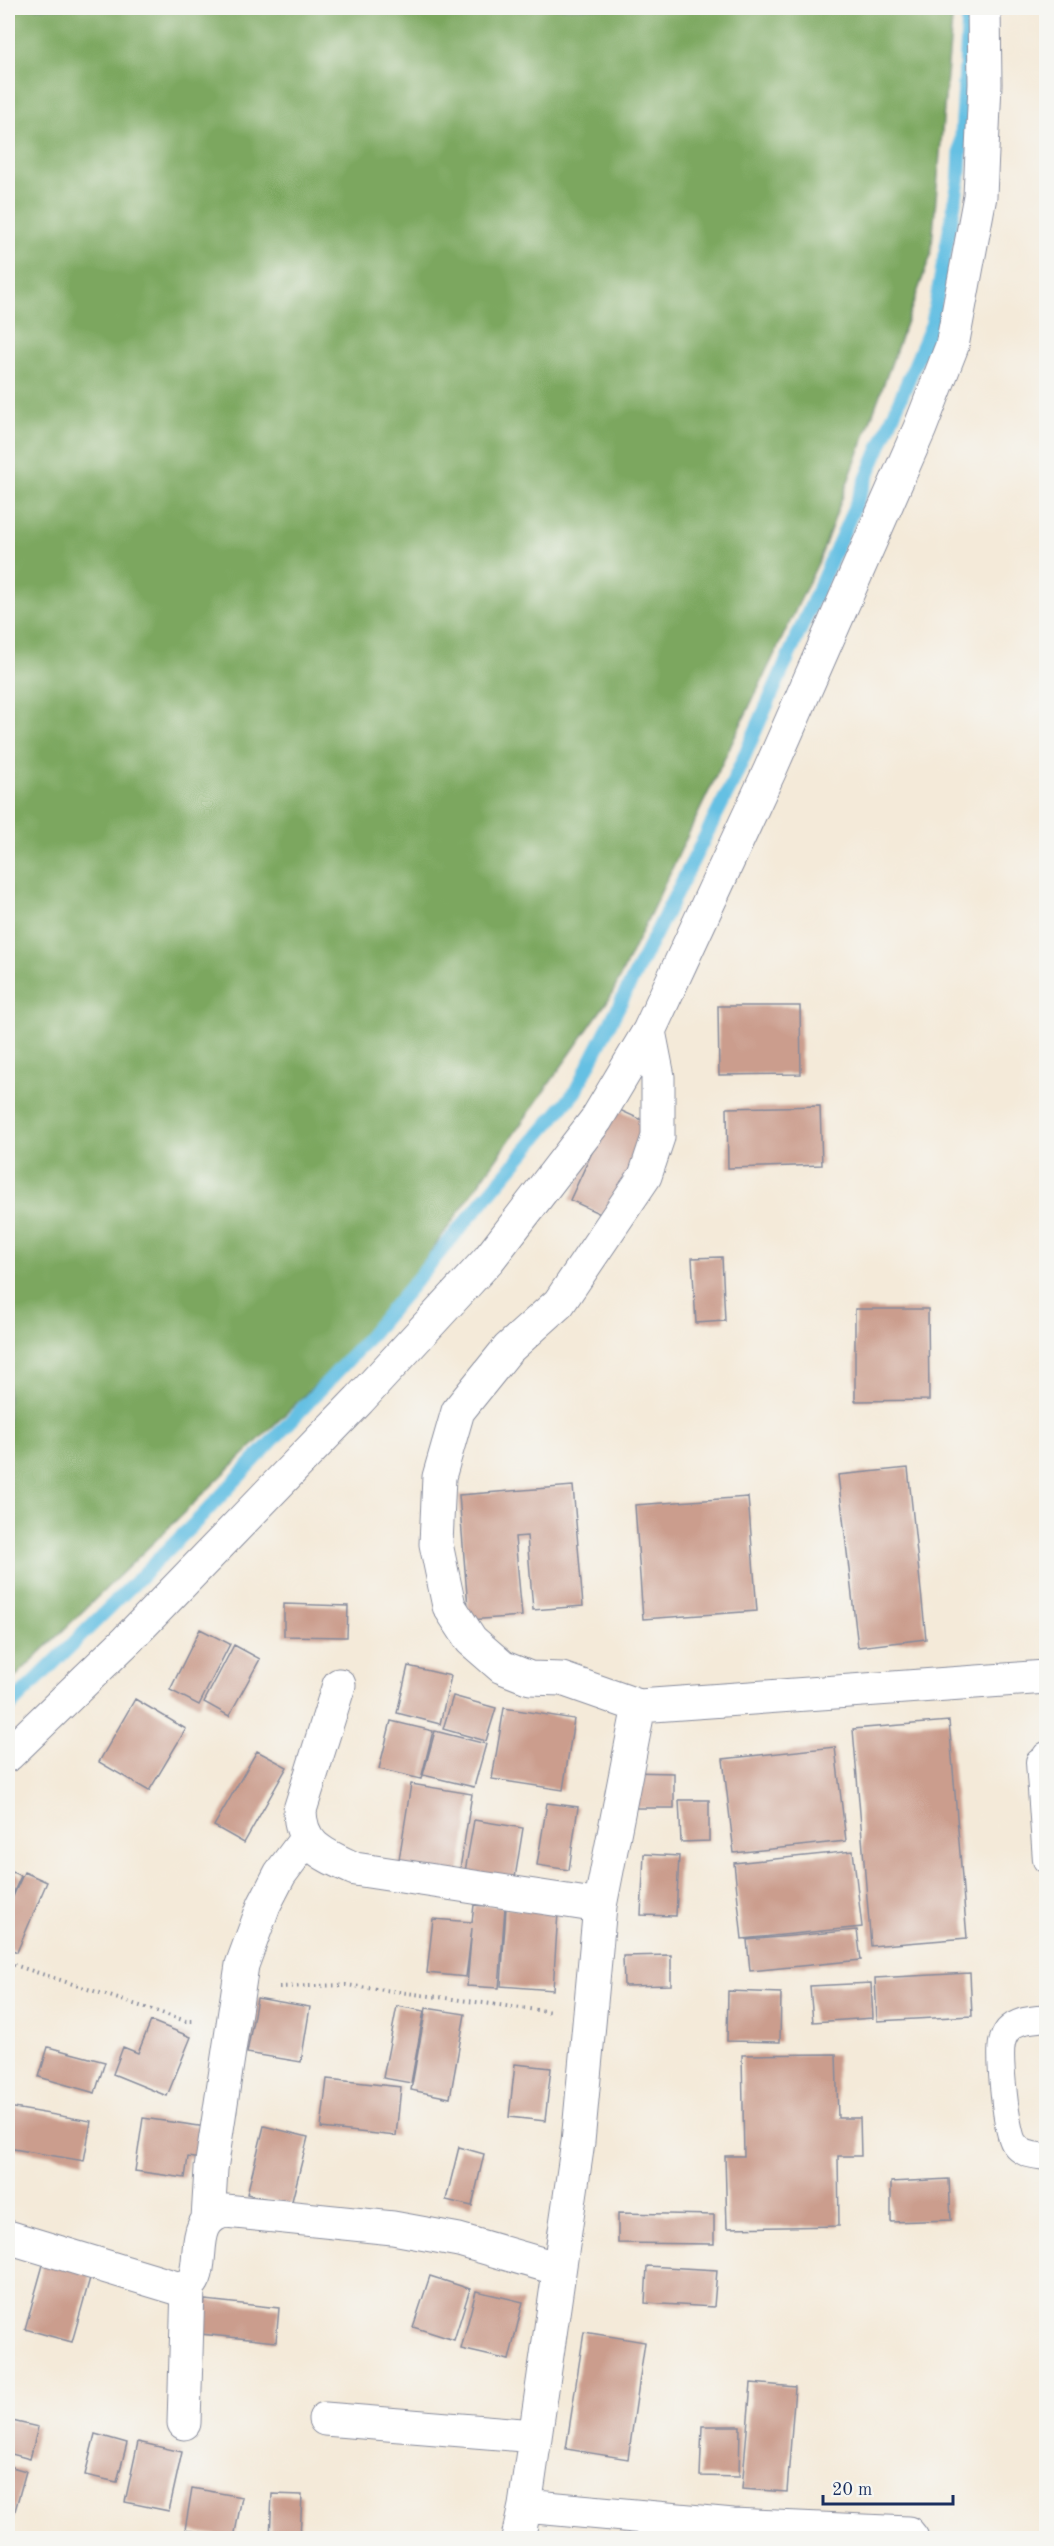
<svg xmlns="http://www.w3.org/2000/svg" width="1054" height="2546" font-family="'Old Standard TT',serif">
<style>
.forest{fill:#7ca75f;stroke:#4c6b5e;stroke-width:1.5}
.lines{fill:none;stroke-linecap:round;stroke-linejoin:round}
.stream{stroke:#65c0e3;stroke-width:14}
.building{fill:#cb9d8d}
.lane-casing{stroke:#888c9c;stroke-width:28}
.street-casing{stroke:#888c9c;stroke-width:35}
.path{stroke:#888c9c;stroke-width:4;stroke-dasharray:1.5 4.5;stroke-linecap:butt}
.lane{stroke:#fff;stroke-width:26}
.street{stroke:#fff;stroke-width:33}
</style>
<rect width="100%" height="100%" fill="#f6f6f2"/>
<filter id="ink" filterUnits="userSpaceOnUse"><feTurbulence type="fractalNoise" baseFrequency=".0167" numOctaves="2"/><feDisplacementMap in="SourceGraphic" scale="12" xChannelSelector="R" yChannelSelector="G"/><feConvolveMatrix kernelMatrix="1 2 1 2 8 2 1 2 1" color-interpolation-filters="sRGB"/></filter>
<filter id="wash" filterUnits="userSpaceOnUse"><feTurbulence type="fractalNoise" baseFrequency=".008" numOctaves="4" result="noise"/><feDisplacementMap in="SourceGraphic" scale="24" xChannelSelector="R" yChannelSelector="G"/><feGaussianBlur stdDeviation="1.35" result="paint"/><feColorMatrix in="noise" values="0 0 0 0 0 0 0 0 0 0 0 0 0 0 0 0 0 1.4 0 .05"/><feComposite in="paint" operator="in"/></filter>
<g filter="url(#wash)">
<rect width="100%" height="100%" fill="#f4ead9"/>
<!-- forest -->
<path class="forest" d="M8,8h945l-22,247 -112,306 -208,435 -226,321 -377,367z"/>
<g class="lines">
<!-- stream -->
<path class="stream" d="M8,1708l195,-193 157,-168 215,-255 157,-308 116,-262 84,-198 27,-145 10,-171"/>
</g>
<g id="blocks">
<!-- building -->
<path class="building" d="M718,1006h82l1,68 -82,1z
M820,1106l2,59 -94,3 -1,-60z
M613,1107l38,17 -44,93 -37,-17z
M722,1257l3,64 -29,2 -4,-65z
M855,1309h73l1,91 -74,1z
M908,1468l18,171 -68,8 -20,-172z
M573,1486l10,120 -50,4 -6,-74 -12,1 7,79 -53,4 -10,-125z
M748,1497l9,114 -114,8 -8,-114z
M284,1604l64,2 -1,31 -63,-1z
M200,1629l30,15 -31,61 -29,-15z
M234,1645l26,14 -31,57 -25,-14z
M408,1666l43,10 -11,48 -43,-11z
M453,1696l43,12 -10,33 -43,-12z
M135,1699l51,30 -37,62 -50,-29z
M504,1708l70,11 -11,71 -71,-11z
M391,1721l42,10 -12,48 -42,-10z
M949,1721l18,217 -96,8 -18,-217z
M435,1731l51,13 -12,43 -51,-12z
M835,1747l11,94 -112,12 -11,-94z
M257,1751l30,16 -43,76 -30,-17z
M627,1772l47,1v35h-48z
M411,1784l61,10 -13,81 -61,-9z
M679,1800h30v41l-28,1z
M547,1803l31,4 -9,63 -32,-5z
M474,1820l49,8 -9,56 -50,-7z
M853,1851l9,76 -120,12 -8,-76z
M644,1854l35,2 -3,60 -35,-1z
M8,1870l13,6 -13,29z
M24,1872l23,10 -30,70 -9,-4v-40z
M474,1905l31,2 -6,81 -32,-2 5,-58 -6,49 -39,-4 6,-54 39,3z
M506,1908l52,4 -5,78 -52,-4z
M857,1930l4,30 -111,11 -3,-31z
M671,1955v30l-47,1 -1,-30z
M970,1973l2,43 -95,5 -2,-43z
M871,1983l2,35 -60,4 -3,-36z
M728,1991l53,2 -1,49 -53,-1z
M257,1998l53,9 -9,55 -54,-9z
M397,2006l27,5 -13,72 -28,-5z
M426,2008l39,6 -15,84 -39,-8z
M151,2021l40,16 -24,59 -54,-22 10,-27 15,6z
M48,2047l57,15 -10,31 -56,-16z
M836,2054l2,64h22l1,38h-23l1,70 -112,2 -2,-72h19l-2,-101z
M515,2064l36,4 -6,53 -36,-4z
M327,2079l74,8 -5,49 -75,-8z
M8,2107l83,14 -7,40 -76,-13z
M143,2118l63,9 -5,32 -13,-2 -3,21 -50,-7z
M264,2126l44,11 -17,68 -44,-11z
M459,2147l25,7 -12,52 -26,-6z
M949,2179l2,41 -60,2v-40z
M618,2213l96,2v29l-96,-1z
M45,2258l47,13 -20,71 -47,-13z
M647,2266l70,4 -3,37 -69,-4z
M430,2276l40,13 -16,51 -41,-13z
M476,2291l47,11 -14,58 -48,-11z
M205,2300l74,8 -3,34 -75,-8z
M584,2332l61,10 -17,117 -62,-10z
M751,2383l44,4 -8,105 -45,-3z
M8,2420l30,7 -8,32 -22,-6z
M702,2426h38l-1,51 -39,-1z
M95,2434l32,9 -10,39 -32,-7z
M138,2442l44,10 -13,59 -44,-9z
M8,2466l18,5 -18,65z
M192,2488l50,9 -8,41 -49,-8z
M272,2494l30,1 -2,43h-30z"/>
</g>
</g>
<g filter="url(#ink)">
<use href="#blocks" fill-opacity="0" stroke="#888c9c" stroke-width="1.5"/>
<g class="lines">
<!-- lane casing -->
<g class="lane-casing">
<path id="lane" d="M1046,1755l-4,7h-3l7,98
M1046,2018c-13,2 -28,1 -38,12 -3,4 -5,8 -6,13 -3,15 4,88 12,100 8,12 19,12 32,14"/>
</g>
<!-- street casing -->
<g class="street-casing">
<path id="street" d="M649,1031l9,46v60l-13,39 -86,127 -51,46 -50,62 -19,66 -3,67 13,62 22,34 31,27 28,11 32,1 77,27 407,-29
M339,1685l-39,125c0,37 25,45 55,59l245,37
M8,1755l119,-115 232,-240 130,-141 107,-139 53,-89 121,-261 150,-342 32,-82 28,-150 5,-112 -1,-76
M208,2219l3,-50 31,-204 22,-60 16,-31 27,-36
M8,2237l172,52c35,-6 0,-70 46,-78l167,17 66,12 100,29
M325,2419l210,17
M184,2423l4,-137
M525,2506l208,19 175,8 4,5
M518,2538l7,-32 53,-364 22,-236 39,-200"/>
</g>
<!-- path -->
<path class="path" d="M8,1963l178,58h10
M279,1987l67,-2 206,27"/>
<!-- lane -->
<use href="#lane" class="lane"/>
<!-- street -->
<use href="#street" class="street"/>
</g>
</g>
<!-- margin -->
<rect width="1054" height="2546" fill="none" stroke="#f6f6f2" stroke-width="30"/>
<!-- scale -->
<path d="M823 2495v9h130v-9" fill="none" stroke="#1b2f5e" stroke-width="3"/>
<text x="832" y="2495" font-size="18" fill="#1b2f5e" stroke="#f6f6f2" stroke-width="4.5" paint-order="stroke">20 m</text>
</svg>
